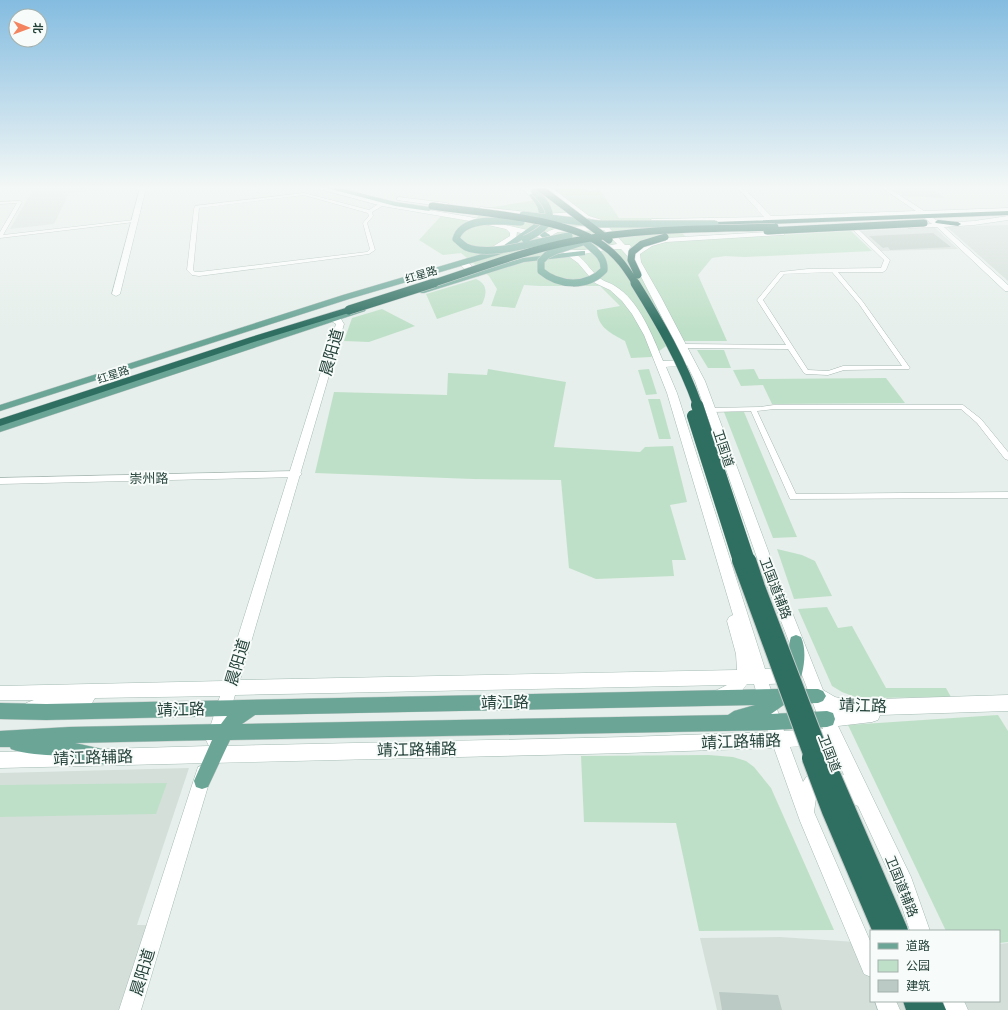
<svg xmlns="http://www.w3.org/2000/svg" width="1008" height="1010" font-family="'Open Sans','Noto Sans SC',sans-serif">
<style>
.built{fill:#d4dfda}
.green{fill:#bfe0c8}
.building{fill:#bbcac4}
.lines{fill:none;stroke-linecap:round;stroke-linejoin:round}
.street-casing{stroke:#a8b8b2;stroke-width:1}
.secondary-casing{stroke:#a4bbb3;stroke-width:1}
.primary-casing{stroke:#c2cac8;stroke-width:1}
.highway-casing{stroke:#c2cac8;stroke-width:1}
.street{fill:#fff;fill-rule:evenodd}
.secondary{fill:#fff;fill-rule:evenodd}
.primary{fill:#6aa596;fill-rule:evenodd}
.highway{fill:#2f6f62;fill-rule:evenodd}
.primary-bridge-casing{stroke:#c2cac8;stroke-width:8;stroke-linecap:butt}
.highway-bridge-far4-casing{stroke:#c2cac8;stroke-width:8;stroke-linecap:butt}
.highway-bridge-far3-casing{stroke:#c2cac8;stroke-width:10;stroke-linecap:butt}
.highway-bridge-far2-casing{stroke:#c2cac8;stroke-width:12;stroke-linecap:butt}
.highway-bridge-far1-casing{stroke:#c2cac8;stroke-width:16;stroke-linecap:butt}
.highway-bridge-casing{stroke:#c2cac8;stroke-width:20;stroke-linecap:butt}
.primary-bridge{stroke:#6aa596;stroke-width:7}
.highway-bridge-far4{stroke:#2f6f62;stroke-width:7}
.highway-bridge-far3{stroke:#2f6f62;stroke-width:9}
.highway-bridge-far2{stroke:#2f6f62;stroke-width:12}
.highway-bridge-far1{stroke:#2f6f62;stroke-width:14}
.highway-bridge{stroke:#2f6f62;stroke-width:18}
.labels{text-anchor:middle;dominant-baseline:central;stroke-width:4;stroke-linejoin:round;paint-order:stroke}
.far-street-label{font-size:11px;fill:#24423a;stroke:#f7fbf9}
.street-label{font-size:13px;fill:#24423a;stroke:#f7fbf9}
.near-street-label{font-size:16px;fill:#24423a;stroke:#f7fbf9}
</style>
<rect width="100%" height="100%" fill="#e6efeb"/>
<!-- built -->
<path class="built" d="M34,188h80l-45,5 -15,31 -44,5z
M892,188h38l15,10 -41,-2z
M1008,225v56l-61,-54z
M934,227l24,22 -77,2 -21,-20z
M189,768l-52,157h12l-27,85h-122v-237z
M780,937l91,6v58h128v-57l9,-1v67h-291l-17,-72z"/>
<!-- green -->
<path class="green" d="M551,188h35l2,3 12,-1 19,28h50l15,17 6,5 161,-9 21,20 -127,6 -20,-1 -13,2 -14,17 29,66h-54l-22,16 -20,1 -6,-17c-13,-7 -28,-14 -28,-31l23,-4 -20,-20h-61l-15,-1 -9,23 -24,-2 6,-17 -8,-13 -28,-23 -18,2 -24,-15 22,-24 32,5 14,-13 73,-12z
M476,279c12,5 11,15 6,25l-45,15 -11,-25z
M382,309l33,17 -46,16 -25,-1 8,-23z
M697,350h27l7,18h-23z
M488,369l78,13 -12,65 86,5 5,-5 28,-1 14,56 -17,3 16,55h-14l2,16 -78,3 -27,-11 -8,-88 -88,-1 -158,-6 19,-81 113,3 1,-22 39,2z
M649,369l8,25 -11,1 -8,-25z
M754,369l5,10 127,-1 19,25 -133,1 -9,-19 -22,1 -8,-16z
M648,399h12l11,40h-12z
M724,412h20l53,125 -24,1z
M777,549l25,6 13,6 17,35 -38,3z
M827,607l11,21 14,-2 34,62h60l5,9 -78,1 -18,-1 -13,-5 -10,-6 -34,-77z
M998,715l10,16v211l-9,1v-12h-53l-98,-206z
M709,755l24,2 13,4 8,6 17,21 63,142 -135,1 -23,-108 -92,-1 -3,-66z
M167,783l-11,31 -156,3v-32z"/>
<!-- building -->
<path class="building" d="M933,233l18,14 -61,3 -2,-3 -5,1 -14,-12z
M719,992l59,3 4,15h-60z"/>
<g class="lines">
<!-- street casing -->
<g class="street-casing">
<path id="street" d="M304,193l65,17 11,-7h4v2l-12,7 1,4 -6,7 8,27 -6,4 -170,22 -7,-1 -5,-5 7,-61 1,-3zM304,195l64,18 1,3 -6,7 7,26 -3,3 -168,20h-4l-2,-2 6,-62z
M20,201l2,1 -19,33 131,-15 2,1 -2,1 -134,16v-6l17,-29 -17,1v-2z
M853,228h4l33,32 -4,10 -3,2h-45l25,30 47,66 -1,1 -65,1 -16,5 -22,-1 -2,-1 -16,-24 -105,-1 -3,-2 3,-2 103,1 -29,-45 23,-28 28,-3 73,-1 3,-8 -31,-30zM832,272l27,32 43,62h-59l-15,5 -20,-1 -45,-70 21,-26z
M774,405h189l18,14 27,33v8l-3,-1 -28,-36 -16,-14h-187l-17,2 39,83 212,-2v6l-218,1 -39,-88 -39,1 -3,-2 3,-2 48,-1z
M298,471l4,3 -4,3 -298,7v-6z"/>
</g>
<!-- secondary casing -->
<g class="secondary-casing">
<path id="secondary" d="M140,188h6l-26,106 -4,2 -4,-2z
M316,188h10l56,14 88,15 75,17c9,-10 42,-7 56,-8 -15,-17 -42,-5 -60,-9l-1,-1 3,-2 32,-2 -30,-24h7l37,28 13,4 23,25h5l1,2 -2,2 4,4 14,-10 19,-5 118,-7v4h-3l-115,7 -14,4 -12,8 1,8 20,35 44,84 71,191 47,118 12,7 12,3 161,-5v16l-128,4 -2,5 -6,2 -34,4 73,151 19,54h-20l-15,-45 -37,-80c-15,-6 -17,-19 -37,-20l-4,5 -3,21 57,131v34l-7,-3 -64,-153 -26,-73 -147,5 -627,15v-16l209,-6 -3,-6 14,-44 -125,2 -3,5 -5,3 -33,4 -22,6 -6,-3 -2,-5 2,-5 8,-3h-34v-14l224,-5 112,-357 -8,-5 4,-3 9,3 3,5 -104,356 497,-10 -1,-16 -9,-33 2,-4 4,-2 -66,-222 -23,-58 -12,-21 -10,-13 -12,-11 -15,-7 -17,-20 -33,-24 -28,-7 -1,7 -29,17 -4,-2 1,-2 26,-16v-3l-4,-4 -36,-8 -88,-15zM604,230l13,14 -33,6h-14l-19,-13 3,-3 4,-2zM612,249h9l13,14 50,97 -21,1c-10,-24 -24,-61 -48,-75 -4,-3 -10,-4 -14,-7 -9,-6 -14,-17 -24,-24zM687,365l8,16 67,191 61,157 -39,2 -15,-47 21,-1 5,-2 3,-5 -3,-5 -5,-2h-25l-88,-276 -11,-26zM747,684h7l14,48 -141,5 -407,9 15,-51 492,-10 -12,6 -3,5 3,5 5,2 18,-7zM830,744l14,31c-16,-7 -32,-10 -41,7l-13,-35z
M522,188h6l7,7 -5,1z
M738,188h6l27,28 145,-5 -34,-23h7l35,23 84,-3v4l-79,3 11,8 34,-2 34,-5v4l-34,5 -30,2 64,58v6h-3l-68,-64 -29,1v-2l2,-1 22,-1 -11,-9 -151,6 -118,2 -3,-2 3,-2 112,-2z
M399,197l48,6 3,2 -3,2 -50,-7v-2z
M481,207l55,6 3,2 -3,2 -57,-7v-2z
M460,261h6l13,11v4h-6l-13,-11z
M204,765l6,2 2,6 -71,237h-22l77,-237 2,-6z
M875,1001h21l4,9h-22z
M943,1001h21l4,9h-22z"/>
</g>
<!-- primary casing -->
<g class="primary-casing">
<path id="primary" d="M328,188h10l57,14 34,5 3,2 -3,2 -34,-5z
M530,194h4c7,6 14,14 11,24 -1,5 -4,7 -3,12l8,5v4h-6l-10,-9 -28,22 -8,3 -149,44 -349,112v-6l343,-110 149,-44 8,-3 37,-26c5,-12 -1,-18 -8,-27z
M582,251h3v4l-61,7 -100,31h-3l-4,-2 1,-2 105,-31z
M362,306l3,1 1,2 -1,2 -365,121v-8z
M796,635l5,2c7,16 2,37 -4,52h21l5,2 3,5 -3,5 -5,2 -33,1 -14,10 56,-3 6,2 2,6 -2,6 -6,2 -53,3 -544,10 -22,47 -6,2 -6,-2 -2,-6 18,-41 -137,3 36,8 2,6 -2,6 -6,2c-16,-3 -31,-7 -47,-9 -16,-2 -31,-1 -47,-7l-1,-2h-10v-16l69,-4 152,-3 6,-8 -181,4 -46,-1v-16l46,1 733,-15c7,-9 10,-18 10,-30 1,-7 -1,-14 2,-22zM755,705l-21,6 -6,4 -486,9 13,-9z"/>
</g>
<!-- highway casing -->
<g class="highway-casing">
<path id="highway" d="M1008,211v4l-293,11 -3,-2 3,-2z
M938,220l20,2 3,2 -3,2 -22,-3 -1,-1z
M349,307l3,1 1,2 -1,2 -95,29 -257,85v-7l251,-82z
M903,1001h39l4,9h-40z"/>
</g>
<!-- street -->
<use href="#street" class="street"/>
<!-- secondary -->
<use href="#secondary" class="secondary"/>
<!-- primary -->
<use href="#primary" class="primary"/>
<!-- highway -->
<use href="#highway" class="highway"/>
<!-- primary-bridge casing -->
<g class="primary-bridge-casing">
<path id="primary-bridge" d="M523,215l76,9h116
M521,222c-19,-1 -59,-6 -65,17 3,2 6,6 10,8 25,11 76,-7 103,-11
M525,239c27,-13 33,-25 10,-47
M586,243c9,8 19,14 18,27 -17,18 -45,16 -63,1v-10l6,-6 8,-4 34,-11"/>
</g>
<!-- highway-bridge-far4 casing -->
<g class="highway-bridge-far4-casing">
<path id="highway-bridge-far4" d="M540,188l69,52
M432,206c48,7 135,11 173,41 14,10 22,23 31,37
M767,231l157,-8
M638,275l-7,-15 1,-8 10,-8 23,-7
M431,284c47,-15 95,-34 143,-43 66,-13 134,-12 201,-14"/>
</g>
<!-- highway-bridge-far3 casing -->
<g class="highway-bridge-far3-casing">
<path id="highway-bridge-far3" d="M635,283c25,40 47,78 63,123
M349,310l85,-27"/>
</g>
<!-- highway-bridge-far2 casing -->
<g class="highway-bridge-far2-casing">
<path id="highway-bridge-far2" d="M697,405l52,156
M693,416l46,145"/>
</g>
<!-- highway-bridge-far1 casing -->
<g class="highway-bridge-far1-casing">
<path id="highway-bridge-far1" d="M739,560l73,199
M749,560l9,27 66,172"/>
</g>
<!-- highway-bridge casing -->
<g class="highway-bridge-casing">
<path id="highway-bridge" d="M811,758l20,53 51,120
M824,758l75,173"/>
</g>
<!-- primary-bridge -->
<use href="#primary-bridge" class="primary-bridge"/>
<!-- highway-bridge-far4 -->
<use href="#highway-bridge-far4" class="highway-bridge-far4"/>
<!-- highway-bridge-far3 -->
<use href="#highway-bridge-far3" class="highway-bridge-far3"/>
<!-- highway-bridge-far2 -->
<use href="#highway-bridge-far2" class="highway-bridge-far2"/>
<!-- highway-bridge-far1 -->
<use href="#highway-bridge-far1" class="highway-bridge-far1"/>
<!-- highway-bridge -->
<use href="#highway-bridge" class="highway-bridge"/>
</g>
<!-- sky -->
<linearGradient id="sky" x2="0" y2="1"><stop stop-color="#84bce0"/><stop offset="0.57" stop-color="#f4f8f6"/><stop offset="1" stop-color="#f4f8f6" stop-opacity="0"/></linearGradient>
<rect width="1008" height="329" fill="url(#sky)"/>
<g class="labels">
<!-- far-street labels -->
<g class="far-street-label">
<text transform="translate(421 274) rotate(-17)">红星路</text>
<text transform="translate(113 374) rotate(-18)">红星路</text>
</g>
<!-- street labels -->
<g class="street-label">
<text transform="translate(724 448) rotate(72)">卫国道</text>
<text transform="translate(149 478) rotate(-1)">崇州路</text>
<text transform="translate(776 588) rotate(69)">卫国道辅路</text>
<text transform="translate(830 753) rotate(69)">卫国道</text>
<text transform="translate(902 886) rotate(68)">卫国道辅路</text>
</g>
<!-- near-street labels -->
<g class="near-street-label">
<text transform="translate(331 352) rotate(-74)">晨阳道</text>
<text transform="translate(237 662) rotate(-73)">晨阳道</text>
<text transform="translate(505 702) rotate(-1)">靖江路</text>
<text transform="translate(863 705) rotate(2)">靖江路</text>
<text transform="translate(181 709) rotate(-1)">靖江路</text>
<text transform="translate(741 741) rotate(-2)">靖江路辅路</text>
<text transform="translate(417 749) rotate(-1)">靖江路辅路</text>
<text transform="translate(93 757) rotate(-2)">靖江路辅路</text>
<text transform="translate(142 972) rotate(-73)">晨阳道</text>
</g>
</g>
<!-- legend -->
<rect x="870" y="930" width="130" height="72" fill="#f7fbf9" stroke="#a3b1ad"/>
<rect x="878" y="943" width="20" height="6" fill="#6aa596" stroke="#a3b1ad"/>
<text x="906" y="950" font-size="12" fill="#24423a">道路</text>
<rect x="878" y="960" width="20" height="12" fill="#bfe0c8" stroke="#a3b1ad"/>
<text x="906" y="970" font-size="12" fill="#24423a">公园</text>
<rect x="878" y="980" width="20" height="12" fill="#bbcac4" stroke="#a3b1ad"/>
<text x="906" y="990" font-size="12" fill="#24423a">建筑</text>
<!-- north arrow -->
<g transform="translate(28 28) rotate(91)"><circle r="19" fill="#f7fbf9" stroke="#a3b1ad"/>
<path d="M0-3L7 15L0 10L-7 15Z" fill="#f4845f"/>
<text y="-6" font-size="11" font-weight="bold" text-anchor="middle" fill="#24423a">北</text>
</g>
</svg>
